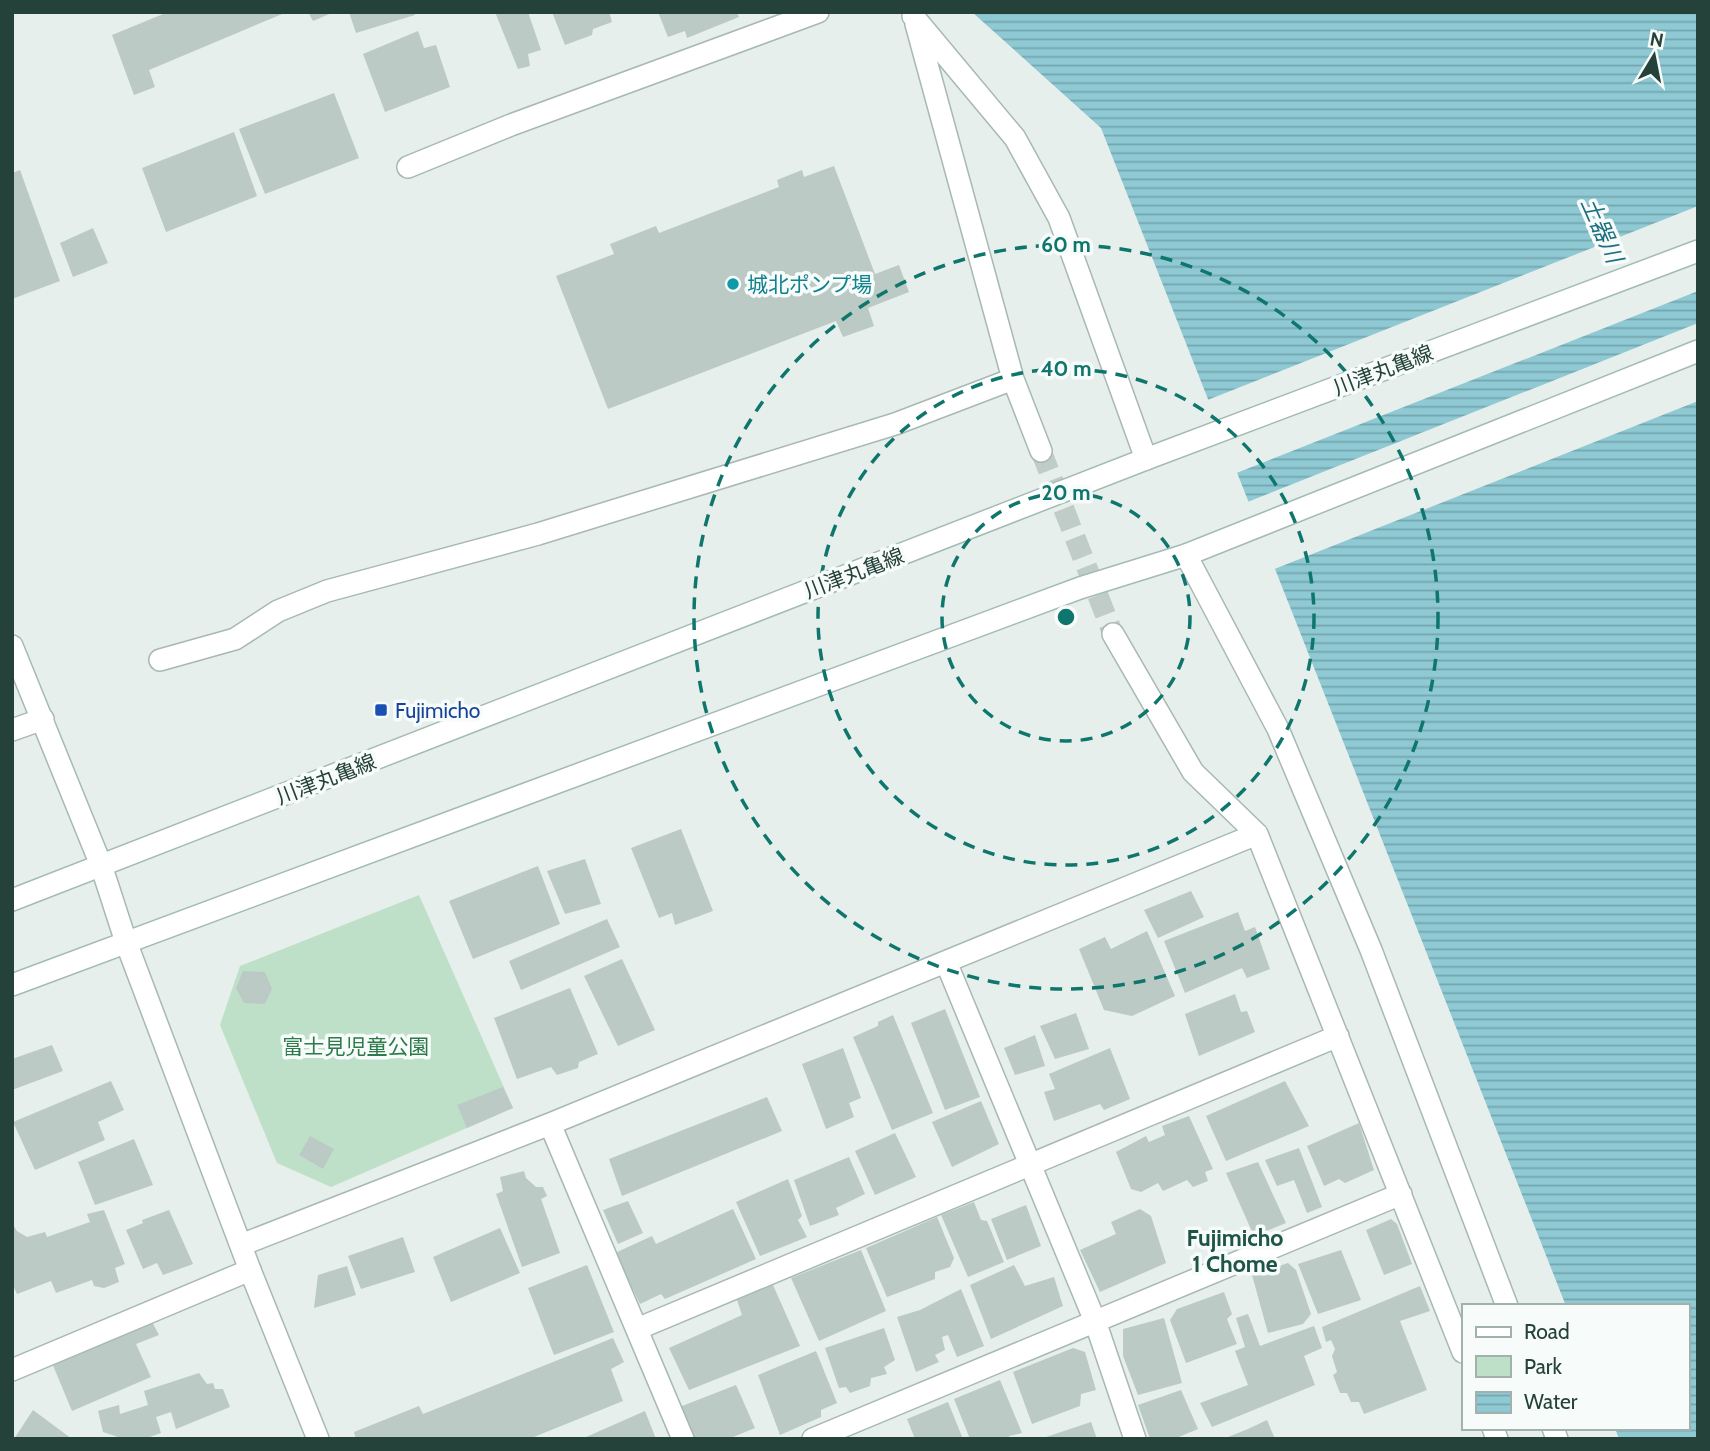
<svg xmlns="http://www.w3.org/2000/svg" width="1710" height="1451" font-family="Cabin,'Noto Sans JP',sans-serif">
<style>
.green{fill:#bfe0c8}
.water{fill:url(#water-rules)}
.pier{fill:#e6efeb}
.building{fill:#bbcac4}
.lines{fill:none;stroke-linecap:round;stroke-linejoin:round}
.minor-tunnel{stroke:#bfccc8;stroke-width:21;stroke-dasharray:21 10;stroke-linecap:butt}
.service-casing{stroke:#a8b8b2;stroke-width:24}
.minor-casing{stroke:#a8b8b2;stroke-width:24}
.tertiary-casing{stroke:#a8b8b2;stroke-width:24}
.secondary-casing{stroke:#a4bbb3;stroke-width:24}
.service{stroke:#fff;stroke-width:21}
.minor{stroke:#fff;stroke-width:21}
.tertiary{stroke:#fff;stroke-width:21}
.secondary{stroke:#fff;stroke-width:21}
.ring{fill:none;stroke:#0f766e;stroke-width:3.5;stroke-dasharray:12 9}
.culture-dot{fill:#0f9aa8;stroke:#f7fbf9;stroke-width:2.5}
.transit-dot{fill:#1a4fb4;stroke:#f7fbf9;stroke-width:2.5}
.labels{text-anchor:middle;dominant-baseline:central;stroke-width:7;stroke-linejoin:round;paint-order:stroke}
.culture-label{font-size:21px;fill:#0d838f;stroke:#f7fbf9;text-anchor:start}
.street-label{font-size:21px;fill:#24423a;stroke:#f7fbf9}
.transit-label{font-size:21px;fill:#164399;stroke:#f7fbf9;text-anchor:start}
.park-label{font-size:21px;fill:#2d7a4b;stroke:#f7fbf9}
.water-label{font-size:23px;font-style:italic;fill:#1c6f80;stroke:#f7fbf9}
.neighbourhood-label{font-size:23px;font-weight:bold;fill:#1f5548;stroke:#f7fbf9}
.centre{fill:#0f766e;stroke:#f7fbf9;stroke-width:3.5}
.ring-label{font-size:21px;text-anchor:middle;font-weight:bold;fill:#0f766e;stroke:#f7fbf9;stroke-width:7;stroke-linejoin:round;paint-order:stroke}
</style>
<defs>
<pattern id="water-rules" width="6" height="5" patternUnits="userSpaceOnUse" patternTransform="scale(1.75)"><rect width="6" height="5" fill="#8ec9d4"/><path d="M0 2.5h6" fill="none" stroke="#74a5ad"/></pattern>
</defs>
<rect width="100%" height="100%" fill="#e6efeb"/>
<!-- green -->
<path class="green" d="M419,895l94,213 -182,79 -54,-24 -57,-138 20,-59z"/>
<!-- water -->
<path class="water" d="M972,12h726v1427h-79l-4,-11h72v-122h-121l-465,-1178z"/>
<!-- pier -->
<path class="pier" d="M1698,206v85l-464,183 -29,-73z
M1698,323v78l-426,169 -27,-67z"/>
<!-- building -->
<path class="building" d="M168,12h119l-138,58 6,17 -21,8 -22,-60z
M308,12h26l-21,9z
M349,12h65l1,3 -59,18z
M495,12h33l13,38 -13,4 2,12 -12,3z
M552,12h57l3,10 -19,7 -1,6 -27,10z
M658,12h79l2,5 -52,21 -2,-7 -17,6z
M418,31l6,17 12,-3 14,42 -65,25 -22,-58z
M334,93l25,65 -94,36 -26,-65z
M234,132l23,64 -91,36 -24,-64z
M834,166l41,108 24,-9 10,27 -41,16 6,18 -31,11 -7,-16 -228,88 -52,-133 58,-22 -4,-10 46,-18 3,7 120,-46 -2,-7 25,-10 2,7z
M20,170l40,111 -48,18v-126z
M93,228l15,35 -35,14 -13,-34z
M681,829l32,82 -38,14 -3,-12 -13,5 -28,-70z
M585,859l16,45 -36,10 -18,-43z
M538,866l22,58 -87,35 -24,-58z
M1191,891l13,26 -46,21 -14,-28z
M1238,912l7,19 10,-4 15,42 -23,9 -5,-10 -57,25 -21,-52z
M607,919l13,28 -99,43 -12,-29z
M1147,931l28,65 -43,20 -28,-6 -25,-61 26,-12 6,12z
M622,959l33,71 -37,16 -34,-70z
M243,971l22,1 7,17 -7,15 -21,-1 -8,-15z
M570,988l28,66 -19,8 -1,6 -21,7 -6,-8 -34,12 -23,-61z
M1235,994l6,18 6,-1 8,21 -56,24 -14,-42z
M945,1009l35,88 -35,13 -34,-87z
M1076,1013l13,36 -34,10 -15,-33z
M893,1015l40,98 -41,17 -39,-93 25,-11v-4z
M1035,1035l10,31 -30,9 -11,-27z
M52,1045l11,26 -51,19v-31z
M843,1048l18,50 -12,5 5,14 -28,12 -24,-65z
M1110,1048l20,51 -26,11 -4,-6 -46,17 -10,-29 11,-3 -6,-15z
M111,1081l13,29 -26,12 7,18 -70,30 -22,-48z
M1285,1081l24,45 -83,35 -20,-45z
M503,1087l10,21 -46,20 -10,-23z
M767,1097l15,34 -160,65 -13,-37z
M981,1101l18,43 -47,23 -20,-45z
M1189,1116l24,53 -8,3 3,9 -15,6 -6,-7 -24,11 -5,-8 -17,9 -10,-3 -15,-37 30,-16 3,6 16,-7 -3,-9z
M1359,1123l15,47 -29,13 -6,-4 -15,7 -17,-40z
M895,1133l21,44 -41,18 -20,-44z
M310,1136l24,13 -11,20 -24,-14z
M134,1139l19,46 -58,20 -17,-43z
M1299,1148l23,59 -15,6 -13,-33 -17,6 -12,-26z
M849,1157l16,37 -29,14 3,7 -29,11 -16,-46z
M1258,1162l28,61 -32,13 -28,-63z
M524,1171l2,7 10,9h7l4,9 -6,3 19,54 -38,14 -26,-73 7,-3 -3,-14z
M788,1179l14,37 -4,4 9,17 -47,19 -24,-54z
M628,1201l15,32 -25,11 -15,-34z
M974,1202l7,18 6,1 17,41 -36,15 -27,-62z
M1026,1205l15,41 -34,14 -16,-41z
M733,1209l23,50 -91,40 -4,-5 -21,10 -25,-51 37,-17 4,8z
M1140,1209l11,7 15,47 -66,29 -20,-42 36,-16 -5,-12z
M104,1210l21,54 -10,4 4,14 -15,6 -10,-2 -2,-6 -36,13 -5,-12 -34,13 -5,-11v-60l5,8 10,6 18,-5 2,5 43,-15 -3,-8z
M169,1210l24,54 -30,11 -6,-12 -14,6 -17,-39 17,-7 -1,-3z
M937,1217l17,41 -4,9 -15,5v7l-48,18 -21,-49z
M1391,1219l6,5 15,40 -28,11 -18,-45z
M500,1228l20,45 -69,29 -18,-45z
M403,1237l12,35 -54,17 -13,-33z
M861,1250l25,61 -67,30 -28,-63z
M1341,1250l20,50 -43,14 -20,-50z
M1288,1263l8,7 15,44 -8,10 -35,9 -16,-58z
M587,1265l27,67 -60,23 -26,-67z
M1014,1265l11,21 29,-9 9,29 -72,33 -21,-54z
M347,1266l9,29 -42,13 4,-33z
M773,1285l27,61 -111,44 -20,-42 73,-33 -5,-15z
M1420,1286l10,25 -30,10 27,69 -63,24 -5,-12h-8l-4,-9h-7l-7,-18 4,-3 -5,-16 3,-7 -4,-9 -5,2 -4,-15z
M961,1289l23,57 -27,11 -9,-22 -6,2 3,13 -10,5 4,7 -23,10 -19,-55 23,-7z
M1224,1292l8,22 -5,5 10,25 -51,19 -16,-43 7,-11z
M1248,1314l12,32 54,-20 8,22 -18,8 11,29 -103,42 -12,-24 48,-18 -13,-34 10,-4 -9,-29z
M1164,1318l18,65 -44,12 -15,-39v-27z
M151,1320l8,15 -23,9 15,33 -79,34 -20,-48z
M884,1328l11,32 -11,7 3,7 -16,4 -1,8 -20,7 -4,-6 -7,1 -14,-40z
M613,1338l11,24 -13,7 12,32 -94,38h-173l-2,-7 65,-26 4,8z
M1073,1348l12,4 11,38 -15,4 -1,12 -48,18 -19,-52z
M816,1351l21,52 -16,7v7l-41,18 -22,-60z
M199,1373l8,11 6,-1 2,6h8l7,18 -54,22 -5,-17 -15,5 5,16 -17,6h-20l-21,-7 -5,-21 21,-6 1,9 28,-9 -4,-14z
M1000,1380l22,53 -13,3 1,3h-40l-16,-40z
M736,1385l19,43 -27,11h-37l-14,-31z
M1181,1390l17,39 -24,10h-24l-12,-34z
M948,1402l15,37h-48l-8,-20z
M33,1410l39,29h-58z
M645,1411l11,28h-69l-1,-2z
M1267,1420l8,19h-52l25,-10z
M1091,1422l6,17h-54v-1z"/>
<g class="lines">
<!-- minor-tunnel -->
<path class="minor-tunnel" d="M1041,451l72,183"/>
<!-- service casing -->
<g class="service-casing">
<path id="service" d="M1186,555l92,174 93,221 136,356
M12,1370l238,-100
M1553,1428l4,11"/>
</g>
<!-- minor casing -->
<g class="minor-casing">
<path id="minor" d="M913,16l102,122 44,80 87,241
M916,24l97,355 28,72
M408,167l103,-42 307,-113
M1113,634l80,138 64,62 206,518
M160,660l75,-21 43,-28 49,-20 211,-57 357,-110 118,-45
M12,730l31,-11
M946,962l149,359 40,118
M550,1124l133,315
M241,1245l309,-121 707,-290
M637,1329l701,-293
M1493,1428l4,11
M813,1439l588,-245"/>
</g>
<!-- tertiary casing -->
<g class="tertiary-casing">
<path id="tertiary" d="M12,646l89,219 25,77 124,328 68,169"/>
</g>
<!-- secondary casing -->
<g class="secondary-casing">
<path id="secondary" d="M12,900l1134,-441 552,-208
M12,985l1068,-397 106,-33 512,-204"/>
</g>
<!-- service -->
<use href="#service" class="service"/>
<!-- minor -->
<use href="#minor" class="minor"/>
<!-- tertiary -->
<use href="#tertiary" class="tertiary"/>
<!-- secondary -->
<use href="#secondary" class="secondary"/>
</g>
<!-- distance rings -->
<g class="ring">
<circle cx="1066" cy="617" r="124"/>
<circle cx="1066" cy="617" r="248"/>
<circle cx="1066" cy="617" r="372"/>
</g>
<!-- markers -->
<circle class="culture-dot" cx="733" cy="284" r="7"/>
<rect class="transit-dot" x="374" y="703" width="14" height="14" rx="3.5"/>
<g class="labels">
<!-- culture labels -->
<g class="culture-label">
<text x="747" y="284">城北ポンプ場</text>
</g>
<!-- street labels -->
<g class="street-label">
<text transform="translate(1383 370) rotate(-21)">川津丸亀線</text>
<text transform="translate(854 573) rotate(-21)">川津丸亀線</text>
<text transform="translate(326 779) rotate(-21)">川津丸亀線</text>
</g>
<!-- transit labels -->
<g class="transit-label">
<text x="395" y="710">Fujimicho</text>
</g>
<!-- park labels -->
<g class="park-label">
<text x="356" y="1046">富士見児童公園</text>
</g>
<!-- water labels -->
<g class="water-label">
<text transform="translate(1602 230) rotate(66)">土器川</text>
</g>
<!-- neighbourhood labels -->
<g class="neighbourhood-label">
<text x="1235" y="1238">Fujimicho<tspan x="1235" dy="26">1 Chome</tspan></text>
</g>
</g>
<circle cx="1066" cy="617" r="10" class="centre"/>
<g class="ring-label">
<text x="1066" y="252">60 m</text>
<text x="1066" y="376">40 m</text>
<text x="1066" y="500">20 m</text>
</g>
<!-- border -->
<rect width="1710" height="1451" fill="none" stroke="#24423a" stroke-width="28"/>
<!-- legend -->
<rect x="1462" y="1304" width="228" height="126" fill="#f7fbf9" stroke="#a3b1ad" stroke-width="2"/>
<rect x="1476" y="1327" width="35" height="10" fill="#ffffff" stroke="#a3b1ad" stroke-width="2"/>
<text x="1524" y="1339" font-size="21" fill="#24423a">Road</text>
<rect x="1476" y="1356" width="35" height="21" fill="#bfe0c8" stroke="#a3b1ad" stroke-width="2"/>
<text x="1524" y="1374" font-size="21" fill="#24423a">Park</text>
<rect x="1476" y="1392" width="35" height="21" fill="url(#water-rules)" stroke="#a3b1ad" stroke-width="2"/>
<text x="1524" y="1409" font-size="21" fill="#24423a">Water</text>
<!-- north arrow -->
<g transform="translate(1654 56) rotate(10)" stroke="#f7fbf9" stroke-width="5" paint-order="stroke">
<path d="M0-5L12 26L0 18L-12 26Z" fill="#24423a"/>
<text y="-10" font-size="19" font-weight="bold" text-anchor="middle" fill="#24423a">N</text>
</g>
</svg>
